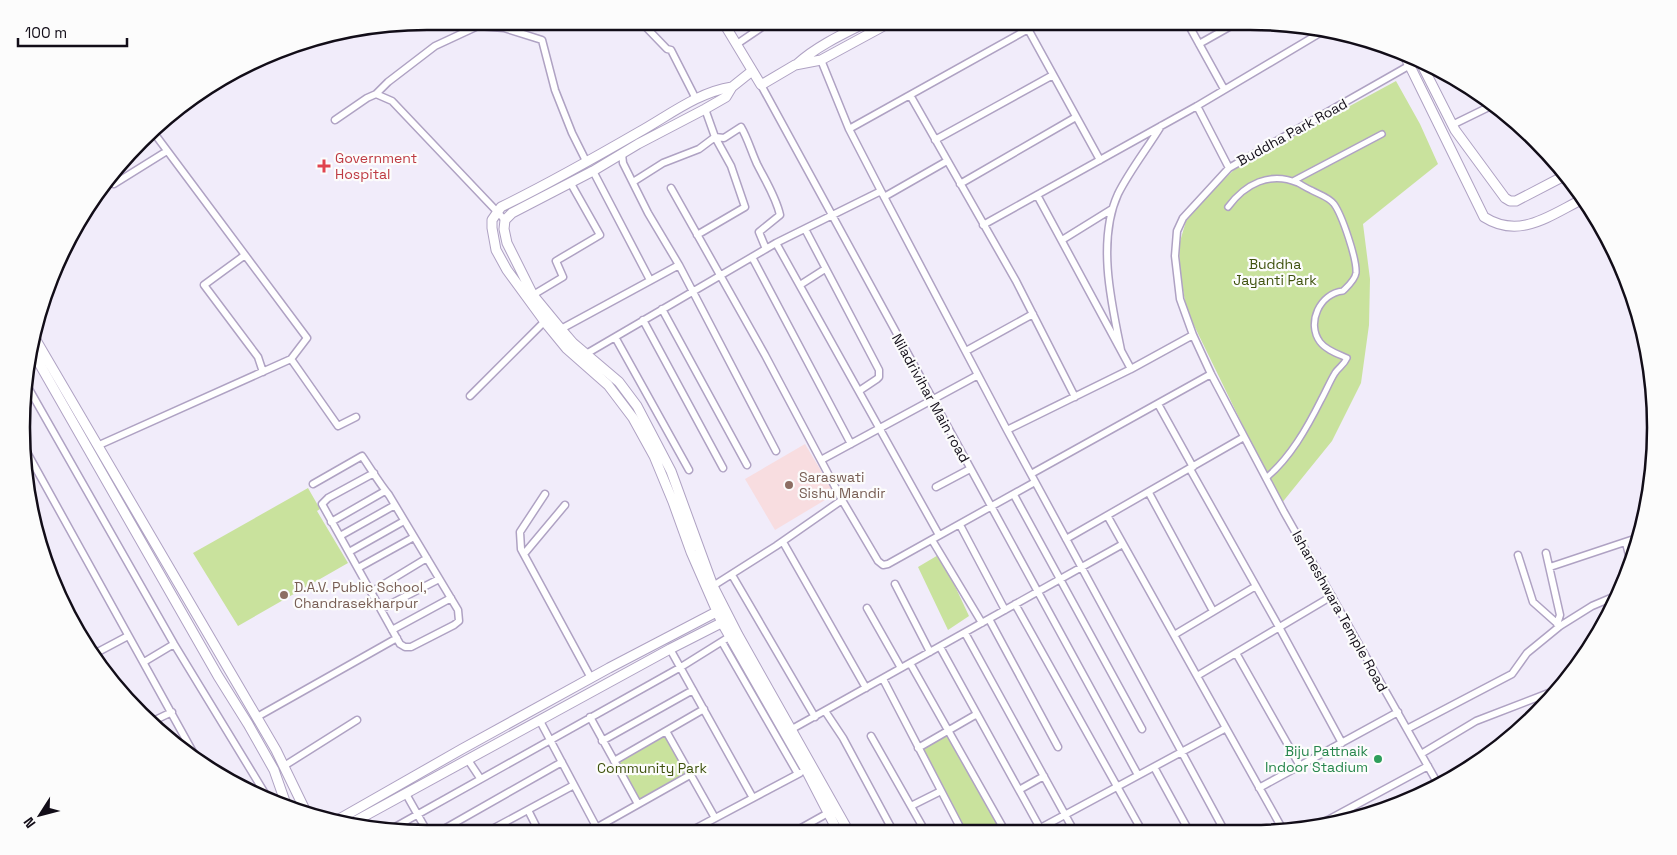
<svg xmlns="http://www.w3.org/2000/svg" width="1677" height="855" font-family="'Space Grotesk',sans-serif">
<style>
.education{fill:#f8dde0}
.green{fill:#c9e29d}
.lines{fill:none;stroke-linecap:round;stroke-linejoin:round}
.pedestrian-casing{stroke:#afa2c3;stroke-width:8}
.minor-casing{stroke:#afa2c3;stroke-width:9}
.tertiary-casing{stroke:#afa2c3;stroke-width:11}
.pedestrian{stroke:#fff;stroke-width:5}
.minor{stroke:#fff;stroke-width:6}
.tertiary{stroke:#fff;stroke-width:9}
.health-dot{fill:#e0444e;stroke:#fcfcfc;stroke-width:2}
.education-dot{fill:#8d6e63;stroke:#fcfcfc;stroke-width:2}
.leisure-dot{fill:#2e9e5b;stroke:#fcfcfc;stroke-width:2}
.labels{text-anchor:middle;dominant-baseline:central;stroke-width:4.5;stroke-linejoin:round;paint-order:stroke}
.street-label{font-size:14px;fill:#120d18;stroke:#fcfcfc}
.health-label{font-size:14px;fill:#be3a42;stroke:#fcfcfc;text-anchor:start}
.park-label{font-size:14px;fill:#3f520e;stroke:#fcfcfc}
.education-label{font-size:14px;fill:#785e54;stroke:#fcfcfc;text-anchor:start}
.leisure-label{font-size:14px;fill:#27864d;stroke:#fcfcfc;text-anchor:end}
.rim{fill:none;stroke:#120d18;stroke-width:2.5}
</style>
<rect width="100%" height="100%" fill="#f1ecfa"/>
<!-- education -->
<path class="education" d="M805,444l30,50 -60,36 -30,-51z"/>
<!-- green -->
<path class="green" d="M1396,81l24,43 18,40 -75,60 7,55 -1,46 -8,58 -29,58 -51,63 -94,-193 -7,-36 -1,-30 7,-24 27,-31 24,-23z
M308,488l12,21 -3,2 31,52 -110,63 -45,-73z
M940,554l29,62 -21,14 -30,-63z
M666,731l24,44 -52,29 -24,-43z
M948,731l57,100h-43l-44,-83z"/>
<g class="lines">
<!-- pedestrian casing -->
<g class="pedestrian-casing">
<path id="pedestrian" d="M1293,181l89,-47
M1228,207c17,-23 42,-36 70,-24 4,2 8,5 13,7 7,4 18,7 23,14 8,11 23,55 22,69 -1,7 -8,13 -13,18 -23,2 -37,32 -23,51 6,8 18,12 27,16 -3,7 -8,9 -12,15 -5,8 -9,18 -14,27 -14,28 -31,58 -55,78"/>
</g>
<!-- minor casing -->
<g class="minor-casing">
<path id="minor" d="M640,21l27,28 4,1 25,49
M1187,22l37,67
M1311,28l4,8
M1028,29l72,131
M737,44l31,-21v-1
M1199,44l39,-22
M821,60l28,69 32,62 126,239 217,400
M1419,60l-190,108 -46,50 -6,13 -2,25 5,43 13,36 18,39 73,138 154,272
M761,85l377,690
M376,94l12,-12 47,-36 43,-20 26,2 38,12 13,50 17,43 14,28
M910,95l106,186 59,116
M1197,106l32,62
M705,109l10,28 9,1 17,-11c7,12 10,24 16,37 8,16 19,33 23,51l-21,17 7,17
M335,120l32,-22 9,-4 16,7 113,119
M1452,125l43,-21
M849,129l192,-107
M935,140l118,-65
M622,154l1,9 25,50 31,52 97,186
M593,171l57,109
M633,182l30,-19 36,-14 16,-12 16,29 14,41 -48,28
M114,184l53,-33
M960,184l116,-67
M671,188l94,167 77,145 36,61 5,4 5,-1 147,-82
M1037,195l94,174
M884,197l63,-36
M983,225l214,-119 128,-76
M805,229l74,141v7l-2,2 -18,12
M1062,240l50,-31
M776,243l163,292
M245,255l-41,30 54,72 5,15
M752,257l99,187
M800,285l25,-16
M533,295l30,-18 -7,-16 44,-26 -30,-53
M662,309l85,156
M643,320l80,148
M561,329l118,-64
M615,337l74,133
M1121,350c-10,-48 -24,-110 -3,-156 12,-24 29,-45 43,-68
M966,351l67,-37
M586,354l190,-111 105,-52
M291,359l47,67 18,-9
M25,382l149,262 95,156
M470,396l74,-74
M1158,404l35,63
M1007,430l124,-61 62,-34
M97,446l194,-87 16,-21 -153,-205
M24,447l170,307
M821,460l157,-85
M1190,469l89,158 63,116
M1031,474l180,-100
M313,484l49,-28c9,13 17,27 27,39l69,115 1,11 -5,4 -43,22h-6l-5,-3 -78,-140 6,-6 46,-25
M936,487l34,-18
M1149,493l64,118
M545,494l-25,38 1,17 70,129
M1014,495l128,234
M1108,517l175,313
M331,522l54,-31
M960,525l45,85
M340,536l55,-31
M1066,539l178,-102
M932,540l50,83
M783,542l83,146
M1626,543l5,20
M349,552l55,-31
M1546,553l14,62 -3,9
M524,554l41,-49
M1518,555l15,47 27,24
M1550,567l90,-30
M358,568l56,-31
M732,575l83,142
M895,584l35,68
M713,586l63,-40 66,-46
M371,592l56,-34
M1015,604l127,227
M867,608l34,60
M381,609l58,-30
M989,619l69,128
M392,630l59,-32
M965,633l109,198
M1174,635l82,-49
M722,642l76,132
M940,647l100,181
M670,649l83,149
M96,653l32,-17
M1236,653l64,113
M144,662l30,-18
M910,663l95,168
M1197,676l135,-80
M883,679l79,152
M825,711l18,27 50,93
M257,717l140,-79
M590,717l48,87
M540,721l59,111
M151,722l21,-10
M792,729l331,-185
M1407,729l105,-55 15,-21 33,-27 32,-20 26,-11
M666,731l49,87
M871,736l54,95
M602,741l91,-51
M918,748l59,-34
M1421,754l55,-33 83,-32
M468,760l12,18
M614,761l90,-52
M284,766l73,-46
M1154,767l35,64
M1259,788l139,-76
M1019,790l25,-14
M406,794l22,39
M911,806l30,-15
M528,810l11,22
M1315,827l113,-61
M596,828l94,-53
M388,831l293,-164 48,-30
M1035,831l191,-103
M689,832l111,-59
M794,832l34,-19
M437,833l125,-71
M485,833l89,-48"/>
</g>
<!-- tertiary casing -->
<g class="tertiary-casing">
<path id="tertiary" d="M723,22l38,63 34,-20 26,-5 70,-38
M1404,54l80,163c36,23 66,-2 99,-18
M1419,59l36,71 50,68 5,3h6l50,-26
M797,64c20,-18 46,-30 70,-42
M752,71l-20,16 -6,10 -21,12 -67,35 -45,27 -81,42 -7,7 -1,9 3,14 26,52 28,34 12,14 46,39 18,24 34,65 42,115 25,49 111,197
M732,87c-34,5 -64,29 -93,45 -45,26 -91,52 -138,75l-9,13v8l4,22 11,20 41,56 18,22 42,37 25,33 21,38 19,46 18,50 31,71 84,147 32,62
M33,335l243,415 31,64
M31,349l187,327 30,48 26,46 13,37
M334,822l128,-73 147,-81 113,-59
M350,824l320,-175 57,-29"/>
</g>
<!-- pedestrian -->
<use href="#pedestrian" class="pedestrian"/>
<!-- minor -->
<use href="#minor" class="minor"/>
<!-- tertiary -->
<use href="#tertiary" class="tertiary"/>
</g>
<!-- markers -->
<path class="health-dot" d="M321.5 158.5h5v5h5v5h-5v5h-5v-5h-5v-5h5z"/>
<g class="education-dot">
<circle cx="789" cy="485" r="5"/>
<circle cx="284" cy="595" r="5"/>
</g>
<circle class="leisure-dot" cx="1378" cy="759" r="5"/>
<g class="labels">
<!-- street labels -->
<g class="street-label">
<text transform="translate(1292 132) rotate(-29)">Buddha Park Road</text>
<text transform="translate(931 398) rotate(61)">Niladrivihar Main road</text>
<text transform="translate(1340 611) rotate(61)">Ishaneshwara Temple Road</text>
</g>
<!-- health labels -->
<g class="health-label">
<text x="335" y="158">Government<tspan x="335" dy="16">Hospital</tspan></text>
</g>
<!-- park labels -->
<g class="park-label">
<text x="1275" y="264">Buddha<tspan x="1275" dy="16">Jayanti Park</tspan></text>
<text x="652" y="768">Community Park</text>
</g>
<!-- education labels -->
<g class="education-label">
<text x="799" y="477">Saraswati<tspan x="799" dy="16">Sishu Mandir</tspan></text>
<text x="294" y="587">D.A.V. Public School,<tspan x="294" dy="16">Chandrasekharpur</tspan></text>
</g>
<!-- leisure labels -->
<g class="leisure-label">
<text x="1368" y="751">Biju Pattnaik<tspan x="1368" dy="16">Indoor Stadium</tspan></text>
</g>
</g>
<!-- crop -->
<path d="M0 0H1677V855H0ZM427 30H1250A397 397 0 0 1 1647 427V428A397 397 0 0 1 1250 825H427A397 397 0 0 1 30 428V427A397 397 0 0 1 427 30Z" fill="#fcfcfc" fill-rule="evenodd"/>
<path class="rim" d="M427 30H1250A397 397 0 0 1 1647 427V428A397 397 0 0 1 1250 825H427A397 397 0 0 1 30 428V427A397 397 0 0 1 427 30Z"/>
<!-- north arrow -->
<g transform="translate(40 815) rotate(234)" stroke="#fcfcfc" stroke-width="4" paint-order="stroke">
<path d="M0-4L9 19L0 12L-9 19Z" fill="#120d18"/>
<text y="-8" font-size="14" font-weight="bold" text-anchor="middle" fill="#120d18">N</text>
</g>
<!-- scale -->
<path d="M18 38v8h109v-8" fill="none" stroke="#120d18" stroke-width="2.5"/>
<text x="25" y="38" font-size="15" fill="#120d18" stroke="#fcfcfc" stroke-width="4" paint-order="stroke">100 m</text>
</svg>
